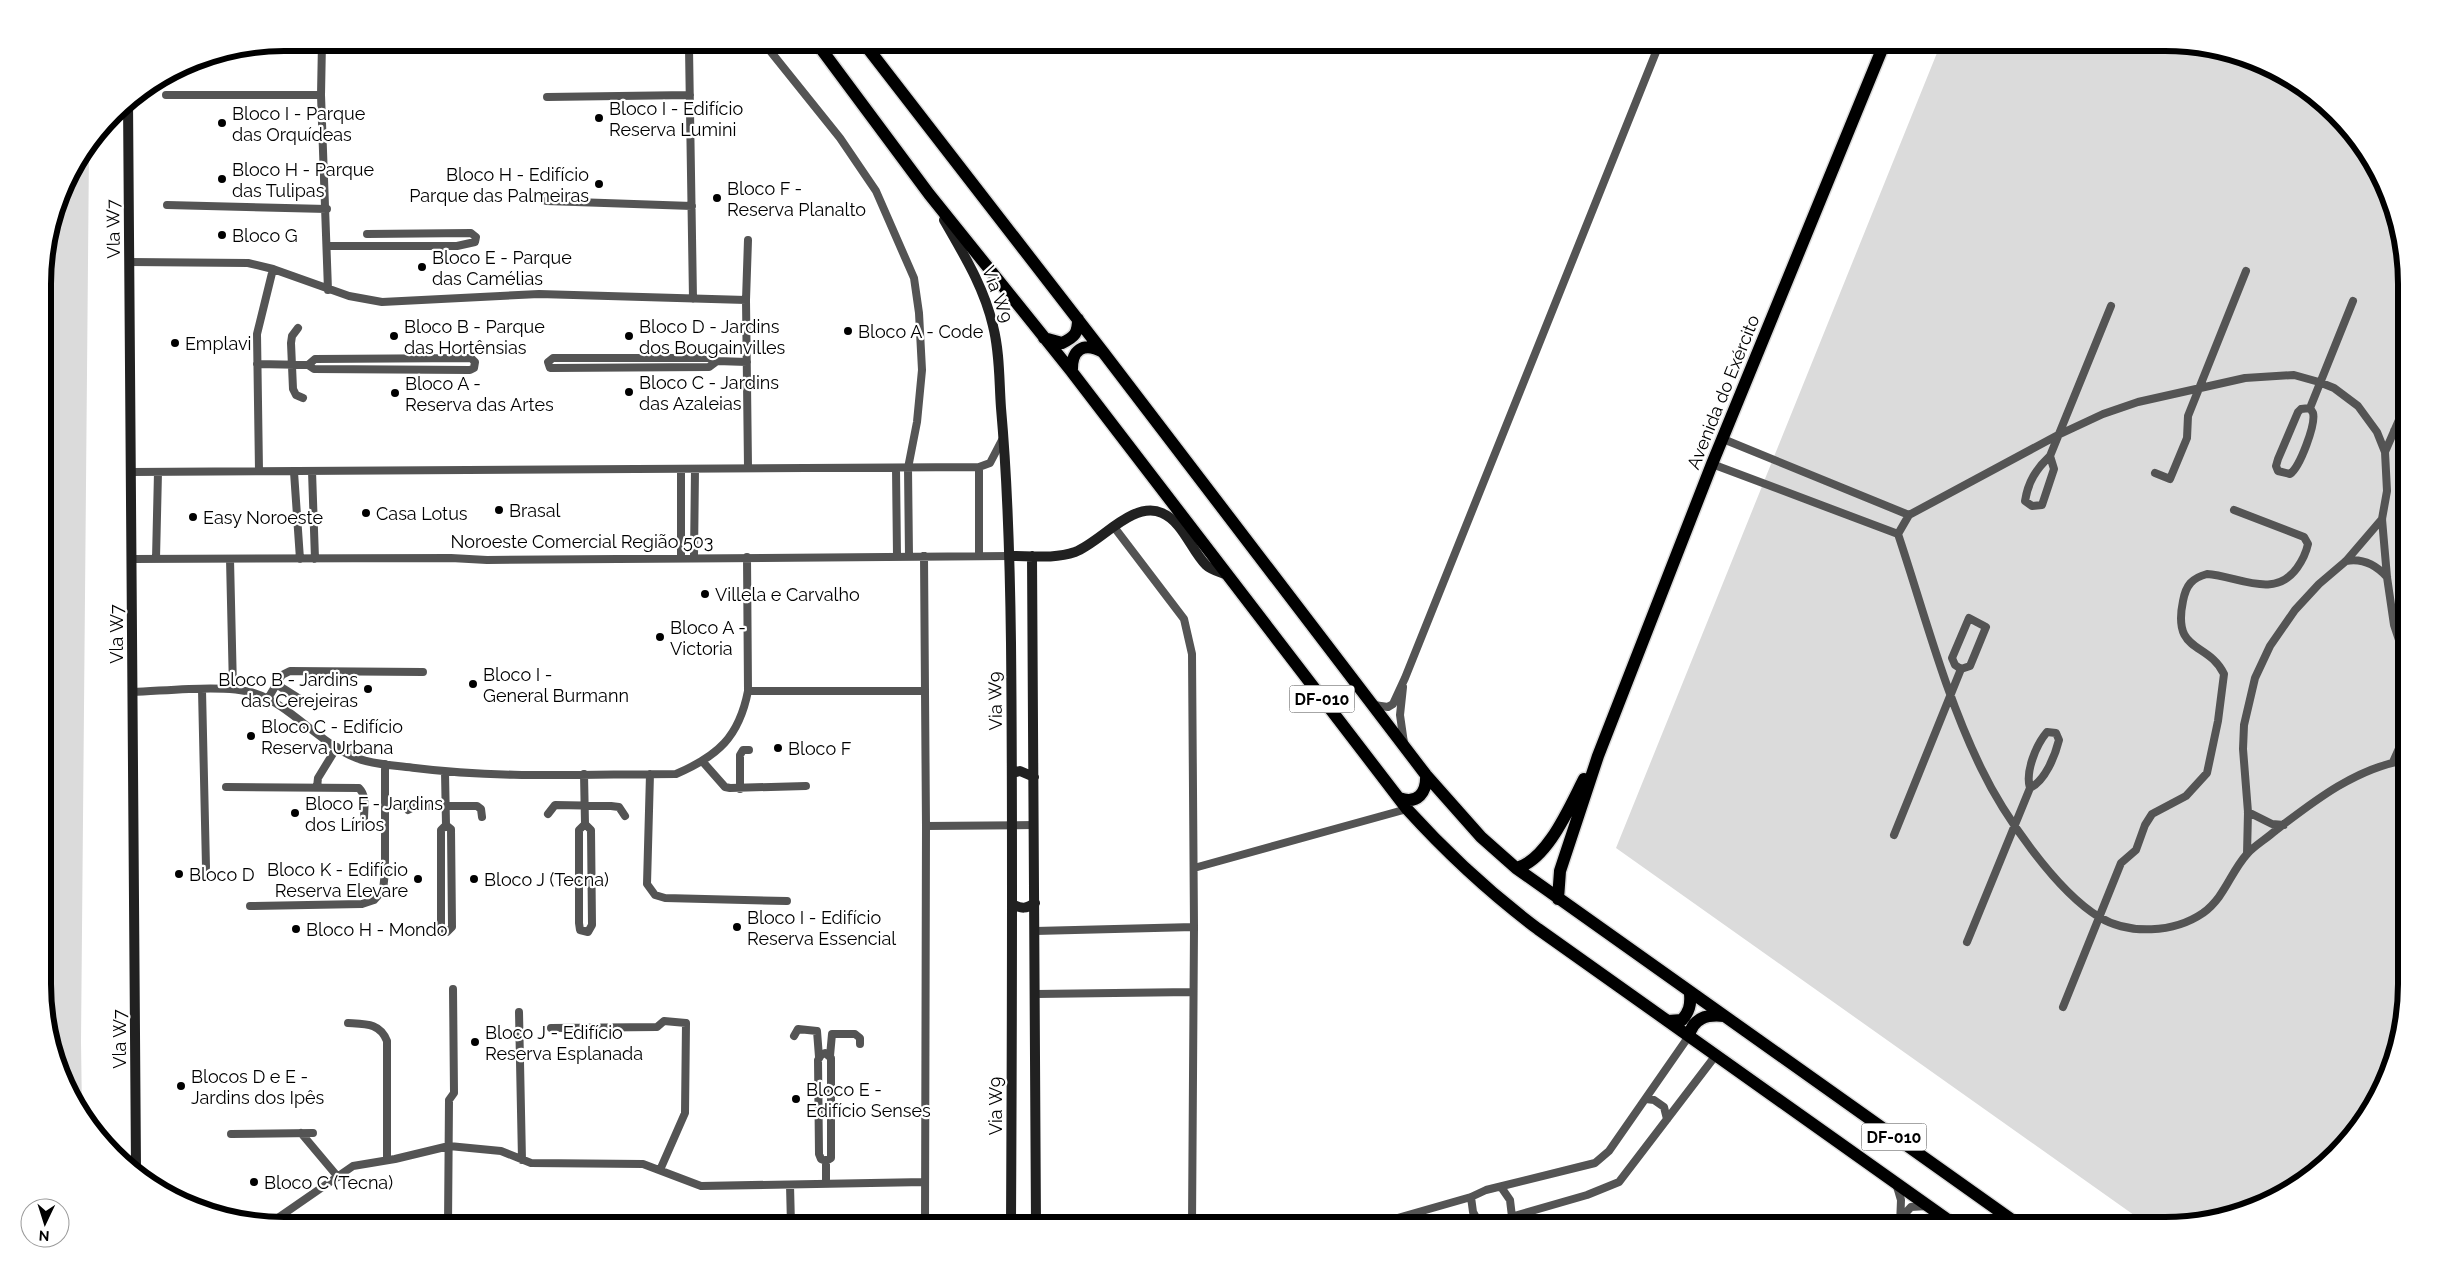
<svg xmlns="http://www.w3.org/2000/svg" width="2449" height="1268" font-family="Raleway,sans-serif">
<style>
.green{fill:#dbdbdb}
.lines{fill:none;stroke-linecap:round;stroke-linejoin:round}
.primary-casing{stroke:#dbdbdb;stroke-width:15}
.street{stroke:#545454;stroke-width:8}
.secondary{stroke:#212121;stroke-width:10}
.primary{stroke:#000;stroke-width:12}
.poi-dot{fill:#000;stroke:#fff;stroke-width:2}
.labels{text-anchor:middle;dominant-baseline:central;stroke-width:4.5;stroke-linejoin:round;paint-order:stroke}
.shield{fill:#fff;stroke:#4c4c4c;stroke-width:1}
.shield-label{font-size:16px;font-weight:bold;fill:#000}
.poi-label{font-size:18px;fill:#000;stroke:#fff;text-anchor:start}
.street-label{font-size:18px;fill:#000;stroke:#fff}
.rim{fill:none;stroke:#000;stroke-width:6}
</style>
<rect width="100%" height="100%" fill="#fff"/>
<!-- green -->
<path class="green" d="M1941,43h224l107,25 52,35 42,47 28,56 10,47 2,731 -25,107 -35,52 -47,42 -57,28 -62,12h-32l-532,-377z
M89,150l-8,892 1,70 -21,-36 -16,-60 -2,-748 24,-90z"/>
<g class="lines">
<!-- primary casing -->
<g class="primary-casing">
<path id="primary" d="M816,42l113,152 143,178 335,437c40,44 83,84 131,120l417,296
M863,42l240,310 323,423 55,62 35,31 503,357
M1044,338l18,5c13,-6 16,-10 16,-24
M1072,372c-1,-22 11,-31 31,-20
M1399,798c19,7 28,-6 27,-23
M1516,868c31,-7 54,-62 68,-89
M1558,899l2,-28 38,-115 114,-292 173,-422
M1668,1021l14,-1c7,-8 9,-15 8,-26
M1689,1036c4,-18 18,-22 35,-20"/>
</g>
<!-- street -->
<path class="street" d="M322,42l-1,53 7,195
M686,42l3,6 4,251
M763,42l77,96 36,53 38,87 5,35 3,57 -5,52 -9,46 1,88
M166,95h155
M547,97l143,-2
M546,201l146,5
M167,205l160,4
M327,246h130l18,-4 1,-5 -5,-4 -104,1
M130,262l118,1 25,6 76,27 33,6 157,-8 207,6
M298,328l-6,8 -1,7 2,46 3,6 7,3
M717,361l-8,6 -156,1h-3l-2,-6 5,-4h155l9,3 30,1
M257,364l51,1 6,4 156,1 4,-2 1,-6 -4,-4 -156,1 -7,6
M2310,408l-9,1 -3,3 -20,47 -2,7 2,5 12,3c10,-7 26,-50 23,-61l-3,-5 43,-107
M2394,431l11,2
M1723,439l186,76
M2385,452l20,-46
M2050,456l4,13 -12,36 -10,1 -7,-5c3,-19 11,-32 25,-45l61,-150
M1712,464l186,70
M748,467l-2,-167 2,-60
M979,467v89
M896,468l1,88
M259,471l-2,-137 16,-65
M312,471l3,88
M131,472l848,-5 11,-4 12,-23
M294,472l6,87
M2155,473l15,6 17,-41 1,-22 58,-145
M1114,527l70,92 8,35 2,273 -2,298
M924,556l2,270 -1,399
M681,557v-88
M694,557l1,-88
M132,559l319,-1 36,2 523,-4
M156,559l2,-87
M230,559l3,130
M2346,561c16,-3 30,4 41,16
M2406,661l-12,-36 -7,-48 -5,-58 5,-28 -2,-39 -8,-20 -19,-26 -24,-18 -15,-6 -25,-7 -49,3 -107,24 -35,12 -45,21 -149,80 -11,19c26,78 47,160 83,234 22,46 74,122 118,149 30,18 75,16 104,-4 22,-16 27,-40 44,-59 7,-8 19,-15 28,-23 39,-30 81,-63 131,-71
M276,684l27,17
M1403,687l-3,28 4,28
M202,690l4,177
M748,691h177
M133,692c32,-1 92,-8 121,1 39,12 72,59 112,68 16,4 33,5 49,7 86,11 174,6 261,6 42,-18 63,-37 72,-83l-1,-134
M267,700l15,-25 8,-4 133,1
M1374,705l14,2 5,-3 12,-26 255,-636
M703,762l22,25 5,1 76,-2
M2393,762l13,-29
M445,772l1,53 -5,5v100l6,2 5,-5 -1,-98 -5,-4
M584,774l1,50 -6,6v93l1,7 8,2 4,-7 -1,-95 -6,-6
M650,774l-3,110 8,11 10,3 122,3
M226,787l133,1c8,8 5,20 5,31
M317,787l1,-9 19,-31
M740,789v-34l3,-5h6
M408,810l8,-4h61l4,3 1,8
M2248,812l24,12 12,1
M548,814l7,-9 56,1 8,1 6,9
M926,826l108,-1
M1894,835l67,-166 9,-3 16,-39 -17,-9 -17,40 3,7 6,4
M2247,854l1,-42 -5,-63 1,-24 11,-47 15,-32 25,-36 24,-26 27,-23 36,-42
M1194,868l213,-59
M250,906l112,-2 12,-4 9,-10 2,-18v-108
M1035,931l159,-4
M1967,942l63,-154c15,-7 25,-32 29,-48l-3,-7 -9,-1c-11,13 -22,40 -17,56
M1036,994l157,-2
M2063,1007l58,-144 15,-13 9,-25 7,-11 34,-18 21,-23 11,-52 6,-47c-16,-33 -52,-20 -41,-73 3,-16 9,-23 24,-27 31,2 67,26 90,-6 5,-7 9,-15 11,-24l-4,-7 -70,-27
M519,1012l3,148
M348,1023c18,1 32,0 39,18v119
M551,1028l106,-1 7,-6 22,2 -1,90 -25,57
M794,1036l4,-7 19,2 2,26
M830,1056l2,-22h23l5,4v6
M1646,1099l8,1 10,7 3,12
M301,1133l37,44
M231,1134l82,-1
M826,1161l-5,-2 -2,-5 -1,-94 3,-5 4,-2 6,5v100l-5,3v23
M1896,1183l5,17 -1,25
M790,1185l1,40
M1501,1187l9,13 3,25
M1471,1197l2,15 7,13
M1901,1218l10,-11 16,-1
M272,1222l81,-56 42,-7 54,-13 52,5 30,12 112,1 58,22 224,-4
M299,1225l2,-2
M448,1225l1,-125 5,-7 -1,-104
M1373,1225l98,-28 15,-7 109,-27 14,-12 80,-115
M1483,1225l104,-30 32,-13 97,-127"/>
<!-- secondary -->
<path class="secondary" d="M128,101l8,1066
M944,220c20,35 40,67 49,106 7,27 6,55 8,82 7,78 9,156 10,235 2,194 1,388 0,582
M1010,556c21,0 45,3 65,-4 26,-10 58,-52 87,-39 21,9 29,37 44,52 5,5 14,7 21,10
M1032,556l4,669
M1012,773l8,-2 14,6
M1012,904c10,5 14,5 23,-1"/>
<!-- primary -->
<use href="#primary" class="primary"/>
</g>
<!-- markers -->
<g class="poi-dot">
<circle cx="599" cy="118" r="5"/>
<circle cx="222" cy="123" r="5"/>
<circle cx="222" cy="179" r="5"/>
<circle cx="599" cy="184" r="5"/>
<circle cx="717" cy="198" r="5"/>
<circle cx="222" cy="235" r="5"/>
<circle cx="422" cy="267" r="5"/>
<circle cx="848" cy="331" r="5"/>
<circle cx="394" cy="336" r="5"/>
<circle cx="629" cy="336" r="5"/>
<circle cx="175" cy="343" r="5"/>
<circle cx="629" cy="392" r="5"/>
<circle cx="395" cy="393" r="5"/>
<circle cx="499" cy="510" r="5"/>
<circle cx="366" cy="513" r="5"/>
<circle cx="193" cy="517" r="5"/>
<circle cx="705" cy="594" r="5"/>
<circle cx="660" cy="637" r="5"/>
<circle cx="473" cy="684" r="5"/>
<circle cx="368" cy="689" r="5"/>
<circle cx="251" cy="736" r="5"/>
<circle cx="778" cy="748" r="5"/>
<circle cx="295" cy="813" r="5"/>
<circle cx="179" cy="874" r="5"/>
<circle cx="418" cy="879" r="5"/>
<circle cx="474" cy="879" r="5"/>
<circle cx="737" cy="927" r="5"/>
<circle cx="296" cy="929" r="5"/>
<circle cx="475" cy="1042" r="5"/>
<circle cx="181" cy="1086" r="5"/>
<circle cx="796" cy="1099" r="5"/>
<circle cx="254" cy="1182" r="5"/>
</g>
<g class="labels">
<!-- shield labels -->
<g class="shield">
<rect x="1289.5" y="685.5" width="65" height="27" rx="4"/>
<rect x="1861.5" y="1123.5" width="65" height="27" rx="4"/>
</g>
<g class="shield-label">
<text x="1322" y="699">DF-010</text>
<text x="1894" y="1137">DF-010</text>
</g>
<!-- poi labels -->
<g class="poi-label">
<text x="609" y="108">Bloco I - Edifício<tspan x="609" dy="21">Reserva Lumini</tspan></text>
<text x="232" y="113">Bloco I - Parque<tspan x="232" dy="21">das Orquídeas</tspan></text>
<text x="232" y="169">Bloco H - Parque<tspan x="232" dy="21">das Tulipas</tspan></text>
<text x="589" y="174" text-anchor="end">Bloco H - Edifício<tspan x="589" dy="21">Parque das Palmeiras</tspan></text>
<text x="727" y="188">Bloco F -<tspan x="727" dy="21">Reserva Planalto</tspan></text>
<text x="232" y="235">Bloco G</text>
<text x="432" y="257">Bloco E - Parque<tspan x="432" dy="21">das Camélias</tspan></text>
<text x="404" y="326">Bloco B - Parque<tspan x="404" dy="21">das Hortênsias</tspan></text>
<text x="639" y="326">Bloco D - Jardins<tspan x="639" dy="21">dos Bougainvilles</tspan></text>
<text x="858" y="331">Bloco A - Code</text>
<text x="185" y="343">Emplavi</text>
<text x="639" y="382">Bloco C - Jardins<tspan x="639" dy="21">das Azaleias</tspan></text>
<text x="405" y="383">Bloco A -<tspan x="405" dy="21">Reserva das Artes</tspan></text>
<text x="509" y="510">Brasal</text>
<text x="376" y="513">Casa Lotus</text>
<text x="203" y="517">Easy Noroeste</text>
<text x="715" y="594">Villela e Carvalho</text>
<text x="670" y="627">Bloco A -<tspan x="670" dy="21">Victoria</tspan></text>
<text x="483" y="674">Bloco I -<tspan x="483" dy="21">General Burmann</tspan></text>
<text x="358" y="679" text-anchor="end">Bloco B - Jardins<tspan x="358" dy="21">das Cerejeiras</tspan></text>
<text x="261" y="726">Bloco C - Edifício<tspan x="261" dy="21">Reserva Urbana</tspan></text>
<text x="788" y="748">Bloco F</text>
<text x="305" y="803">Bloco F - Jardins<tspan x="305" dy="21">dos Lírios</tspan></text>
<text x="408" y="869" text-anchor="end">Bloco K - Edifício<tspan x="408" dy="21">Reserva Elevare</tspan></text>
<text x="189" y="874">Bloco D</text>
<text x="484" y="879">Bloco J (Tecna)</text>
<text x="747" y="917">Bloco I - Edifício<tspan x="747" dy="21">Reserva Essencial</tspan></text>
<text x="306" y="929">Bloco H - Mondo</text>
<text x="485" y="1032">Bloco J - Edifício<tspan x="485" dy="21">Reserva Esplanada</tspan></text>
<text x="191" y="1076">Blocos D e E -<tspan x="191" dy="21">Jardins dos Ipês</tspan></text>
<text x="806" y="1089">Bloco E -<tspan x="806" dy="21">Edifício Senses</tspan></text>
<text x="264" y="1182">Bloco C (Tecna)</text>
</g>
<!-- street labels -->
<g class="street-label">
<text transform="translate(113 229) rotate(-91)">Vla W7</text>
<text transform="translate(998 294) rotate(70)">Via W9</text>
<text transform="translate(1723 392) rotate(-68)">Avenida do Exército</text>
<text x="582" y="541">Noroeste Comercial Região 503</text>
<text transform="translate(116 634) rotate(-90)">Vla W7</text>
<text transform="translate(995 701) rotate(-91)">Via W9</text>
<text transform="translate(119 1039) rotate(-90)">Vla W7</text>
<text transform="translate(995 1106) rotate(-90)">Via W9</text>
</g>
</g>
<!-- crop -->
<path d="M0 0H2449V1268H0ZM284 51H2165A233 233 0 0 1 2398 284V984A233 233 0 0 1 2165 1217H284A233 233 0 0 1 51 984V284A233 233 0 0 1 284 51Z" fill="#fff" fill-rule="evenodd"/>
<path class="rim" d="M284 51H2165A233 233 0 0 1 2398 284V984A233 233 0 0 1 2165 1217H284A233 233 0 0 1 51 984V284A233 233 0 0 1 284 51Z"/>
<!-- north arrow -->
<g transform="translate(45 1223) rotate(184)"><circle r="24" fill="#ffffff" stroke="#999999"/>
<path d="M0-4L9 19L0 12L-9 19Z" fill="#000000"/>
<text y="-8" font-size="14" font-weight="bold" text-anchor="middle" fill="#000000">N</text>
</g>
</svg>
